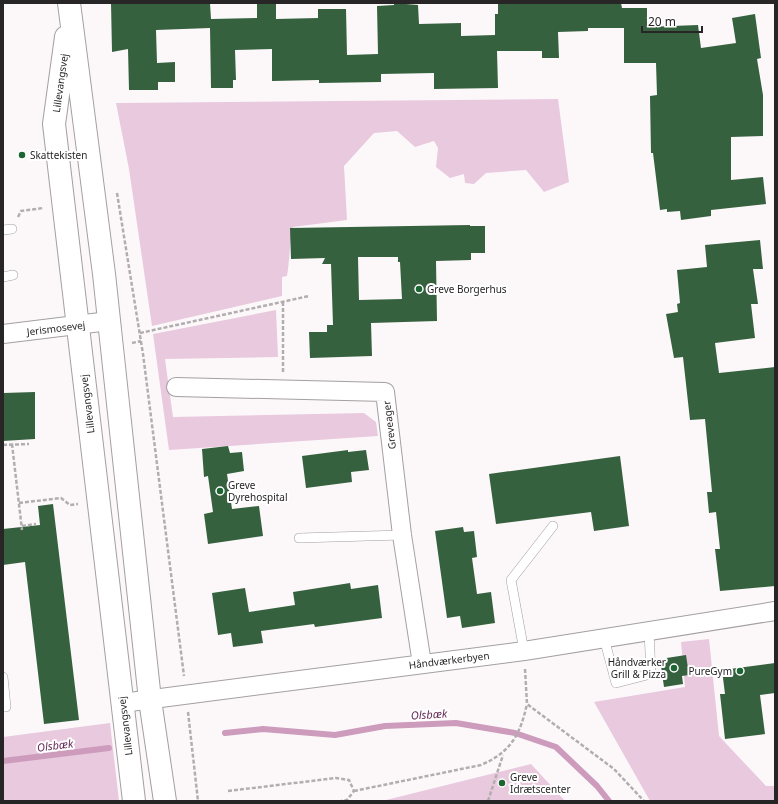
<svg xmlns="http://www.w3.org/2000/svg" width="778" height="804" font-family="'Noto Sans',sans-serif">
<style>
.green{fill:#e9c9de}
.lines{fill:none;stroke-linecap:round;stroke-linejoin:round}
.stream{stroke:#cd9cbd;stroke-width:6}
.building{fill:#36613f;fill-rule:evenodd}
.service-casing{stroke:#a39fa2;stroke-width:10}
.minor-casing{stroke:#a39fa2;stroke-width:20}
.tertiary-casing{stroke:#a39fa2;stroke-width:24}
.path{stroke:#b2aeb0;stroke-width:2.5;stroke-dasharray:4 2;stroke-linecap:butt}
.service{stroke:#fff;stroke-width:9}
.minor{stroke:#fff;stroke-width:18}
.tertiary{stroke:#fff;stroke-width:22}
.poi-dot{fill:#1d6532;stroke:#fff;stroke-width:1.5}
.labels{text-anchor:middle;dominant-baseline:central;stroke-width:4;stroke-linejoin:round;paint-order:stroke}
.street-label{font-size:10px;fill:#272526;stroke:#fff}
.poi-label{font-size:10px;fill:#272526;stroke:#fff;text-anchor:start}
.water-label{font-size:11px;font-style:italic;fill:#652a56;stroke:#fff}
</style>
<rect width="100%" height="100%" fill="#fcf8fa"/>
<!-- green -->
<path class="green" d="M558,99l11,83 -25,10 -18,-22 -40,3 -12,11 -9,-1 -1,-9 -14,4 -14,-11 2,-19 -4,-7 -19,6 -18,-16 -23,2 -30,33 3,54 -54,7c-4,17 -3,32 -6,49l-5,1v19l-130,30 -23,-157 -13,-66z
M276,310l2,47 -113,2 8,58 191,-4 12,9 2,14 -209,14 -16,-116z
M709,639l10,97 47,50h9v15h-125l-56,-99 91,-15 -4,-45z
M110,723l9,78h-116v-64z
M531,764l34,37h-183z"/>
<g class="lines">
<!-- stream -->
<path class="stream" d="M225,733l38,-4 72,6 50,-9 71,-3 59,10 41,14 41,39 12,15
M3,761l106,-13"/>
</g>
<!-- building -->
<path class="building" d="M111,3h99l1,16 46,-1v-15h19v16l42,-1v-9h28l1,46 31,-1 -1,-48 17,-1v-2l24,2 1,19 42,-1v13l34,-1v-21h3v-11h123l1,5h25v19l51,-2 3,23 35,-5 -4,-25 23,-4 6,44 -4,1 6,36v41l-32,1v43l32,-3 3,27 -55,6v6l-30,4 -1,-9 -13,1v-3l-7,1 -7,-57h-2l-1,-57 7,-1 -1,-32h-32v-35h-36v3l-30,1 1,26h-17v-7h-45l1,37 -64,1v-16l-53,1v8l-62,1v-3l-47,1v-32l-37,1 1,30h-3v8h-22l-1,-60 -54,2 1,33 18,-1v20h-17v8h-29l-1,-41 -16,3z
M470,225v1h15v27h-14v7l-35,1 1,60 -66,2 1,33 -62,2 -1,-26h18v-7h6l-2,-61h-9l3,-6 -34,1 -1,-31zM358,257h40v5h2l2,37 -43,1z
M760,240l3,29h-10l5,35h-7l4,34 -40,5 4,30 56,-6v219l-55,5 -5,-42h5l-4,-37 -7,1 -2,-21h5l-7,-73 -15,1 -7,-63 -9,1 -8,-44 12,-2 -1,-8 3,-1 -3,-33 30,-3 -2,-22z
M35,392v47l-32,2v-48z
M228,446l2,7 12,-1 2,19 -17,3 5,35 27,-3 4,30 -55,8 -4,-30 9,-2 -5,-36 -4,1 -2,-28z
M348,450v2l18,-2 3,20 -18,2 1,10 -46,6 -4,-32z
M620,456l9,70 -35,5 -3,-19 -95,12 -7,-50z
M53,504l26,216 -35,4 -19,-162 -22,3v-36l37,-4 -2,-19z
M463,527l1,5 10,-1 3,26 -5,1 5,36 14,-2 4,31 -33,5 -2,-12 -13,2 -12,-87z
M350,583l1,6 27,-4 4,33 -67,9 -1,-3 -53,7 2,12 -30,4 -2,-14 -13,2 -6,-42 33,-5 4,24 46,-7 -2,-13z
M686,655l3,20 -7,1 1,8 -19,3 -4,-28z
M775,663v30l-15,2 5,39 -40,5 -5,-45h5l-3,-24z"/>
<g class="lines">
<!-- service casing -->
<g class="service-casing">
<path id="service" d="M3,230l9,-1
M3,277l10,-2
M299,538l103,-3
M604,638l12,45 35,-9 -2,-43
M524,651l-13,-71 42,-54
M3,677l3,30"/>
</g>
<!-- minor casing -->
<g class="minor-casing">
<path id="minor" d="M3,334l106,-13
M176,387l209,5 17,143 20,129
M122,703l402,-52 251,-40"/>
</g>
<!-- tertiary casing -->
<g class="tertiary-casing">
<path id="tertiary" d="M69,3l35,271 46,426 15,101
M66,37l-12,87 80,677"/>
</g>
<!-- path -->
<path class="path" d="M117,193l26,161 41,322
M18,217l3,-6 22,-3
M140,333l169,-37
M132,343l9,-2
M283,372v-70
M12,444l10,86
M3,445l26,-1
M19,503l42,-5 9,7 8,-1
M22,526l14,-2
M525,669l2,35 87,65 30,32
M188,712l10,89
M228,791l108,-13 13,2 5,11 -7,9 -6,1
M354,791l127,-26c30,-13 39,-30 46,-61
M488,801l15,-46"/>
<!-- service -->
<use href="#service" class="service"/>
<!-- minor -->
<use href="#minor" class="minor"/>
<!-- tertiary -->
<use href="#tertiary" class="tertiary"/>
</g>
<!-- markers -->
<g class="poi-dot">
<circle cx="22" cy="155" r="4"/>
<circle cx="419" cy="289" r="4"/>
<circle cx="220" cy="491" r="4"/>
<circle cx="674" cy="668" r="4"/>
<circle cx="740" cy="671" r="4"/>
<circle cx="502" cy="783" r="4"/>
</g>
<g class="labels">
<!-- street labels -->
<g class="street-label">
<text transform="translate(60 83) rotate(-82)">Lillevangsvej</text>
<text transform="translate(56 328) rotate(-7)">Jerismosevej</text>
<text transform="translate(87 404) rotate(-97)">Lillevangsvej</text>
<text transform="translate(389 425) rotate(-97)">Greveager</text>
<text transform="translate(449 660) rotate(-7)">Håndværkerbyen</text>
<text transform="translate(125 726) rotate(-97)">Lillevangsvej</text>
</g>
<!-- poi labels -->
<g class="poi-label">
<text x="30" y="155">Skattekisten</text>
<text x="427" y="289">Greve Borgerhus</text>
<text x="228" y="485">Greve<tspan x="228" dy="12">Dyrehospital</tspan></text>
<text x="666" y="662" text-anchor="end">Håndværker<tspan x="666" dy="12">Grill &amp; Pizza</tspan></text>
<text x="732" y="671" text-anchor="end">PureGym</text>
<text x="510" y="777">Greve<tspan x="510" dy="12">Idrætscenter</tspan></text>
</g>
<!-- water labels -->
<g class="water-label">
<text transform="translate(429 714) rotate(-3)">Olsbæk</text>
<text transform="translate(55 745) rotate(-7)">Olsbæk</text>
</g>
</g>
<!-- border -->
<rect width="778" height="804" fill="none" stroke="#272526" stroke-width="8"/>
<!-- scale -->
<path d="M642 26v6h60v-6" fill="none" stroke="#272526" stroke-width="2"/>
<text x="648" y="26" font-size="12" fill="#272526" stroke="#ffffff" stroke-width="3" paint-order="stroke">20 m</text>
</svg>
